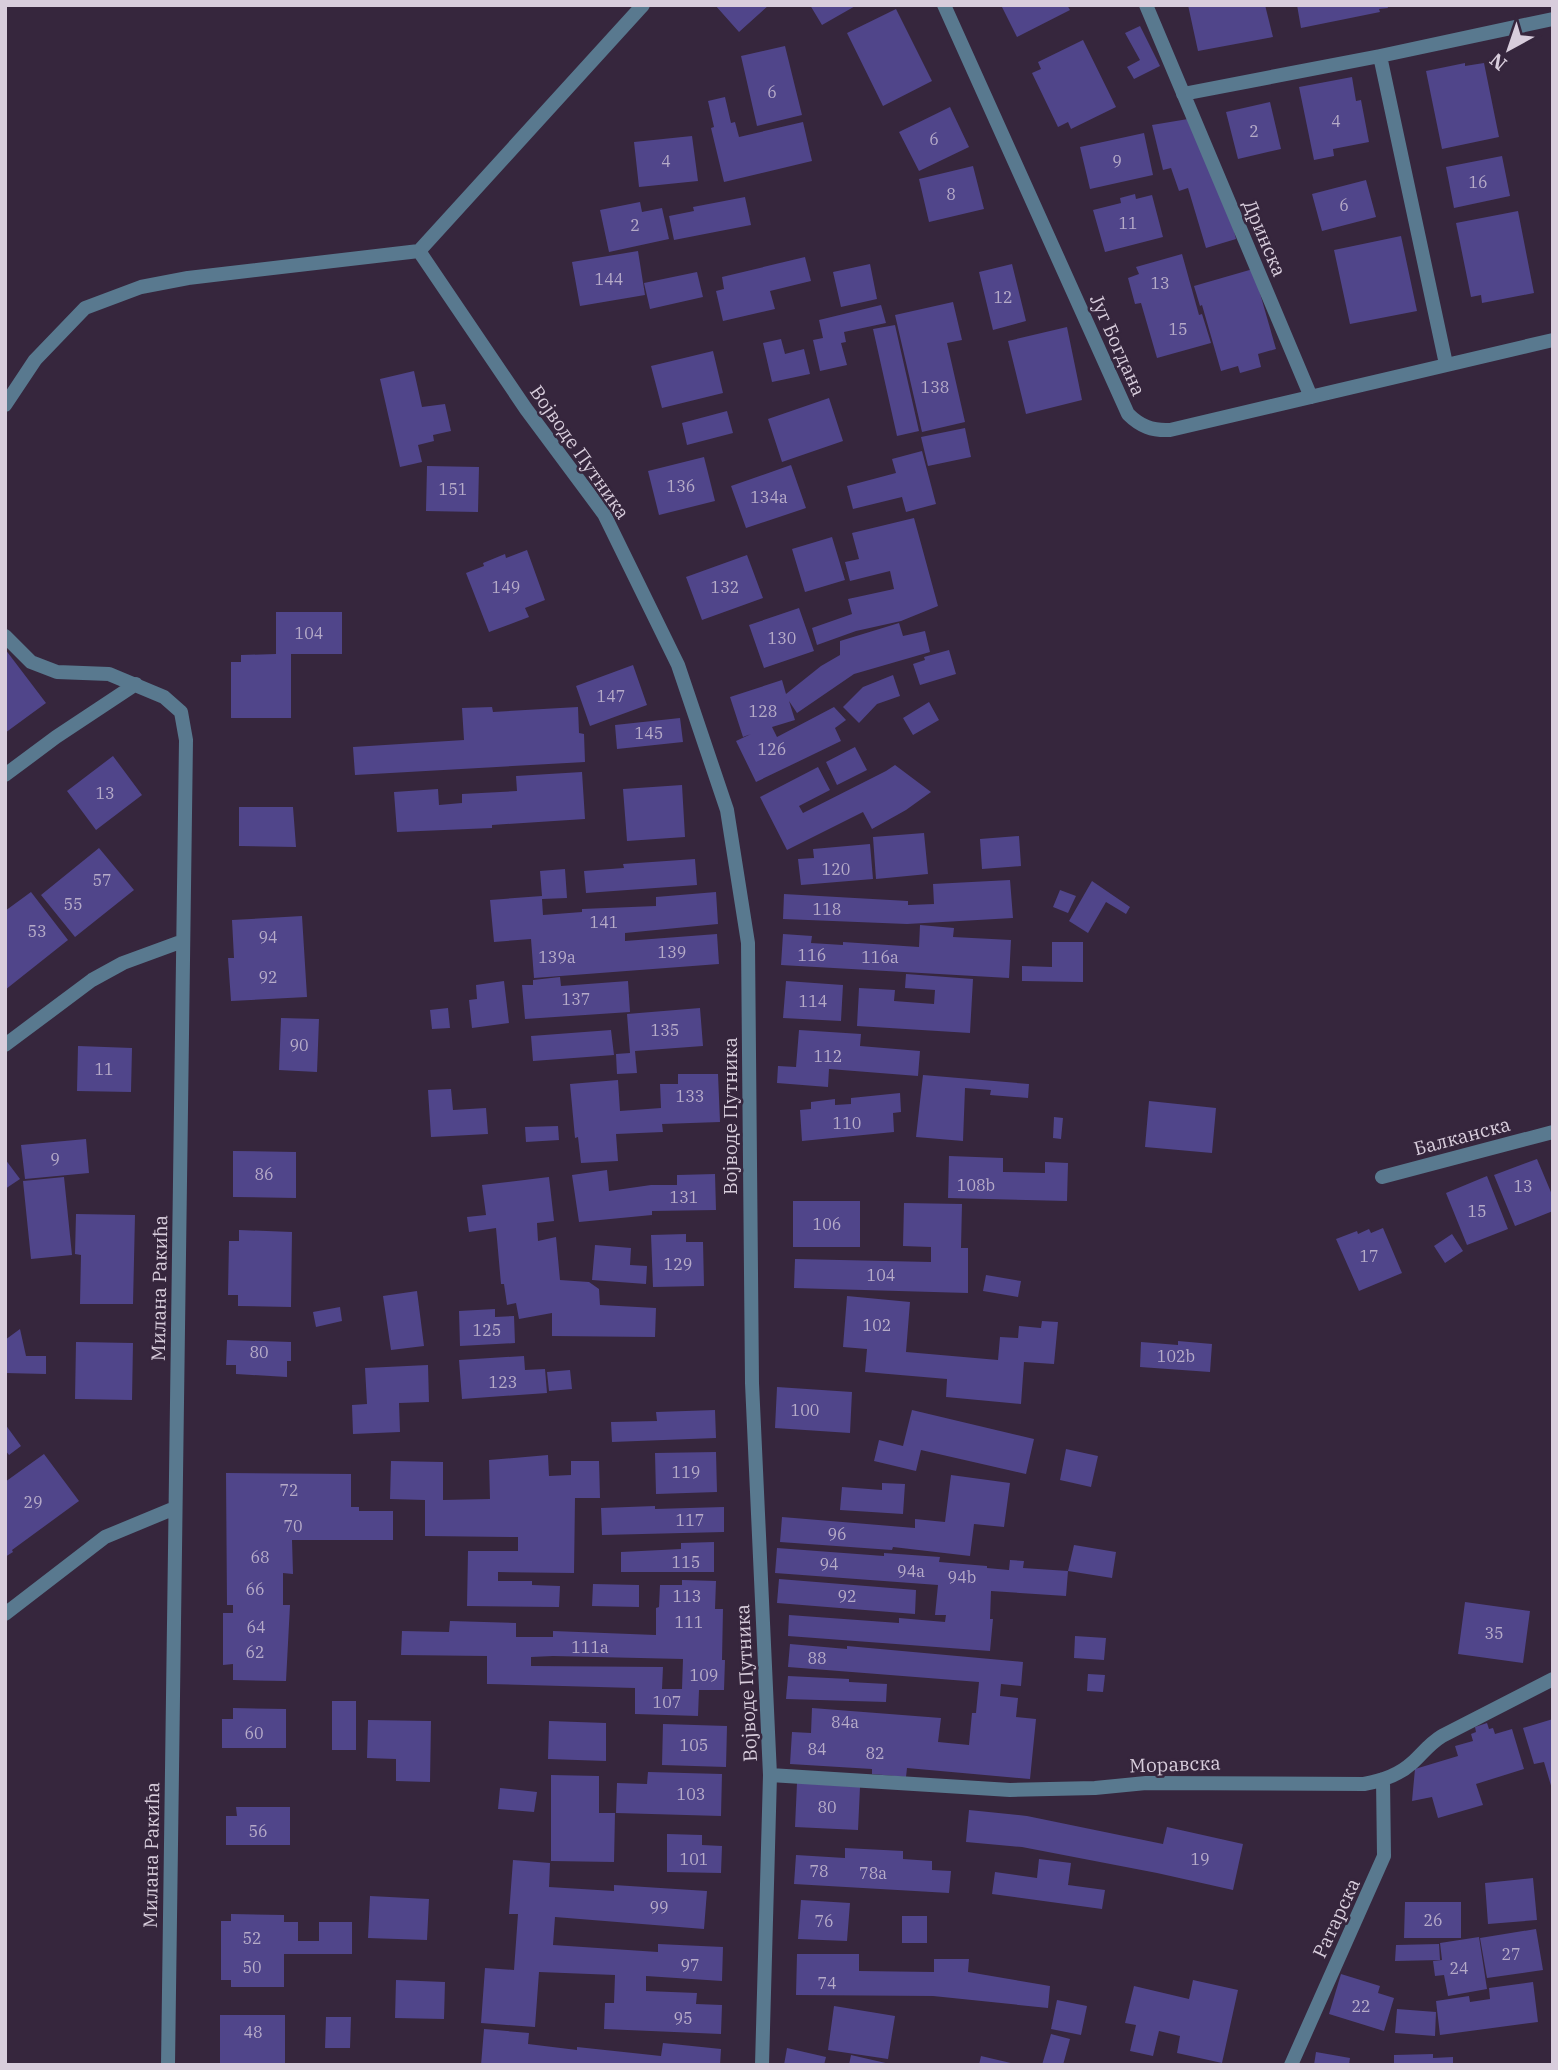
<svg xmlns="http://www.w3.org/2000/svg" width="1558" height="2070" font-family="'IBM Plex Serif',serif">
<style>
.building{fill:#50458a;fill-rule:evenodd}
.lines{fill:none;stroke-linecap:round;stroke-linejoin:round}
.street{stroke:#59798f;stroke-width:14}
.labels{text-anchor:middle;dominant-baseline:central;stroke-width:5;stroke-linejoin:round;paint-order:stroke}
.number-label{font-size:16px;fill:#b6abc8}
.street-label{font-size:19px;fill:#d8cddc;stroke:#36263d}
</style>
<rect width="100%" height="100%" fill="#36263d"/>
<!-- building -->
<path class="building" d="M715,5h54l-30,27z
M810,5h47l-35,20z
M1001,5h66l3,5 -53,27z
M1188,5h77l8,32 -75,14z
M1297,5h90l1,3 -9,1 1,3 -79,16z
M896,9l36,72 -49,25 -36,-73z
M1140,26l20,40 -26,13 -7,-12 13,-7 -15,-27z
M1083,40l33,67 -45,22 -3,-7 -10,5 -26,-54 9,-4 -3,-7z
M785,46l17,69 -45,11 -16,-70z
M1465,63v3l19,-3 15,74 -57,12 -16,-78z
M1352,77l4,24 5,-1 8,42 -36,7 1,7 -20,4 -15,-73z
M725,97l6,26 4,-1 4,15 64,-15 9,39 -88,21 -13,-54 3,-1 -6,-26z
M1270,102l11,47 -43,10 -12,-47z
M950,107l19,40 -50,24 -20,-39z
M1188,119l42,96 6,24 -30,9 -18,-60 -9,3 -8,-23 -8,2 -11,-45z
M1144,133l9,42 -63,14 -10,-42z
M692,136l6,45 -59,6 -5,-45z
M1502,156l8,40 -56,12 -8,-41z
M973,166l11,43 -55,13 -10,-43z
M1366,180l10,37 -54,14 -10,-37z
M1135,194l1,5 16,-4 11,42 -58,15 -12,-42 28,-7 -1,-5z
M745,197l6,28 -77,15 -5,-24 25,-5 -1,-4z
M640,202l2,10 20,-4 7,31 -60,13 -9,-42z
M1518,211l16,82 -52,10 -1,-8 -10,2 -15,-74z
M1401,236l16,75 -67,13 -16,-74z
M638,251l7,44 -65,11 -8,-44z
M1182,254l17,61 3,-1 9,29 -54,15 -16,-55 -6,1 -7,-26 11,-4 -3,-7z
M805,257l6,24 -41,10 5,18 -52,12 -7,-30 8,-2 -2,-12z
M870,264l7,35 -36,8 -8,-35z
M1012,264l14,57 -33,9 -14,-58z
M1253,269l23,80 -18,5 3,13 -21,6 -2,-7 -17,5 -19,-66 -2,1 -6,-20z
M697,272l6,25 -53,12 -6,-26z
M953,302l9,38 -15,3 18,79 -43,10 -27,-117z
M881,305l5,18 -42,9 2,10 -5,1 6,22 -27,6 -7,-31 10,-2 -4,-18z
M895,325l24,106 -22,5 -24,-107z
M1067,327l15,73 -56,14 -18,-73z
M781,339l4,15 19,-5 6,25 -38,8 -9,-39z
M713,351l10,42 -61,15 -11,-42z
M414,371l8,36 23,-3 6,27 -18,4 1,6 -16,4 4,17 -22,5 -20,-88z
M829,398l14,43 -61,21 -14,-43z
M727,411l6,22 -46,12 -5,-22z
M965,428l6,29 -43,9 -7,-29z
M922,451l14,53 -30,8 -4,-15 -49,12 -6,-23 49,-13 -4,-14z
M704,457l11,44 -56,14 -11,-44z
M791,465l15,43 -60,20 -15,-42z
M427,466l52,1 -1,45 -52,-1z
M914,518l24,88 -37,15 -45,10 -39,14 -5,-17 40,-14 -4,-15 46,-10 -4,-18 -40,10 -5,-19 14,-3 -7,-26z
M832,537l13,43 -40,12 -13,-43z
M527,550l18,50 -20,8 4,9 -40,15 -23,-59 18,-7 -1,-3 22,-9 1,4z
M747,555l16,43 -61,22 -16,-43z
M799,608l15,43 -50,17 -15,-43z
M276,612h66v42h-51v64h-60v-56h10v-7l35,-1z
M899,623l4,13 22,-5 5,21 -76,22 -57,39 -8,-12 6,19 -23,7 5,10 57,-30 12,13 -11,8 6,13 -85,41 -20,-41 15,-7 -8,3 -13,-40 52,-17 4,14 35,-28 19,-11v-14z
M5,649l41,54 -41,30z
M949,650l7,24 -36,11 -7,-21 12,-4 -1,-3z
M633,665l14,40 -57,21 -14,-40z
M893,675l7,21 -23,8 -18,19 -16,-16 20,-20z
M929,702l10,18 -26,15 -10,-17z
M492,707l1,5 85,-5 1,26 5,1 1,28 -230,13 -2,-28 111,-7 -2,-32z
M680,718l3,24 -66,7 -2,-24z
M855,747l12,23 -30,15 -11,-23z
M113,756l29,39 -46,35 -29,-39z
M895,765l36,27 -25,18 -34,19 -9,-17 -76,38 -27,-53 58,-30 12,23 -31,16 4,7 83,-42z
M582,772l3,47 -93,6v3l-95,4 -3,-40 44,-3 1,16 23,-2v-9l55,-3 -1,-15z
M682,785l3,52 -58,4 -4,-52z
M239,807h54l3,40 -57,-1z
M924,833l4,41 -52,5 -3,-42z
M1019,836l2,30 -39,3 -2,-30z
M870,844l3,35 -72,6 -3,-26 16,-1 -1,-9z
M99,848l35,42 -59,47 -34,-42z
M695,859l2,26 -111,8 -2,-22 40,-3 -1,-4z
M565,869l2,29 -25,1 1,16 39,-3v-3l74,-3v-9l60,-5 2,32 -93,9v8l92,-7 2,30 -185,14 -3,-39 -37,3 -4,-42 52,-4 -2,-25z
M1010,880l3,38 -106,6 -124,-5 1,-25 124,7v4l26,-1 -1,-20z
M1092,881l38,26 -4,7 -20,-12 -18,31 -19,-12z
M1060,890l16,6 -8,17 -15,-6z
M31,892l37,48 -63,50v-79z
M302,916l5,81 -76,4 -3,-43h6l-2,-38z
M920,925l34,3 -1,9 58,3 -2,38 -228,-13 2,-31 29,2 -1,7 32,2v-3l76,5z
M1052,942h31v40l-61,-1v-15l30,1z
M906,974l67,5 -3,54 -113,-7 2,-38 36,2 -1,11 40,3 1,-14 -30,-2z
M560,977l1,9 67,-5 2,31 -105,7 -3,-34h11v-5z
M504,981l5,42 -37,5 -3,-28 8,-1 -1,-14z
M786,981l57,4 -2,36 -58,-3z
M448,1008l2,20 -18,1 -2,-19z
M700,1008l3,38 -68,5 2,22 -20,1 -1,-20 14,-1 -3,-39z
M281,1018l38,1 -2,53 -38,-2z
M611,1030l3,25 -81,6 -2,-25z
M799,1030l62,4 -1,12 60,5 -2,25 -89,-7 -1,18 -51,-4 1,-17 18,1z
M78,1046l54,2 -1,44 -54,-1z
M678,1074h40l2,48 -58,2 1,8 -47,2 2,27 -37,2 -3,-26 -3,1 -5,-54 48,-4 2,31 41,-3 -1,-24h18z
M923,1075l106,9 -1,14 -38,-3 1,-5 -26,-2 -2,53 -47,-4z
M451,1089l2,21 33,-2 2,26 -57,3 -3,-47z
M900,1093l1,19 -8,1 1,19 -92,9 -2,-31 11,-1v-7l24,-3v6l16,-1v-6z
M1149,1101l67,7 -4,45 -67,-6z
M1054,1117l9,1 -2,21 -8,-1z
M558,1126l1,14 -33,2 -1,-15z
M86,1139l3,34 -64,6 -4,-34z
M233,1151l63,1v46l-63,-1z
M949,1156l54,2v14l42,1v-11l23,1 -1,38 -119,-3z
M5,1159l15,20 -15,10z
M1537,1159l16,38v14l-38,15 -21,-51z
M607,1170l2,21 42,-6h26v-10l38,-1 1,36 -64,1v4l-73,7 -7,-47z
M1487,1176l21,53 -41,16 -21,-52z
M64,1177l8,78 -41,4 -8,-78z
M549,1177l5,44 -17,2 1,18 18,-4 4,43 29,2 10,7 1,16 56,3 -1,29 -103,-1v-23l-33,6 -3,-16 -9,2 -3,-21h-3l-5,-56 -27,4 -2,-15 19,-2 -4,-30z
M793,1201h67v46h-67z
M904,1203l58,1 -1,44h7v45l-174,-5 1,-29 136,3v-15l-28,-1z
M76,1214l59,1 -2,89h-53l1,-49 -6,-1z
M1383,1228l19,45 -43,18 -23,-52 21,-8 1,3 11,-5 2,4z
M239,1230l53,2 -1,75 -53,-1v-11h-10l1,-54h10z
M686,1234v8h17l1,44 -51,1 -2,-52z
M1452,1234l11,17 -18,12 -11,-17z
M595,1245l36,3 -1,17 17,1 -1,18 -54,-4z
M986,1275l35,6 -3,16 -35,-6z
M417,1291l7,55 -33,4 -8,-54z
M847,1296l63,6 -4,50 92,8 2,-23 18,1 1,-12 22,2 1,-7 16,1 -4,42 -30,-2 -3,42 -75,-7 1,-18 -82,-7 2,-23 -24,-2z
M340,1307l2,14 -26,6 -3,-15z
M495,1309v8l19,-1 1,27 -55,3 -1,-35z
M20,1329l6,27h20v18l-41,-1v-33z
M227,1340l64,2v19h-4v16l-51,-3v-9h-10z
M1178,1341l34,3 -2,28 -70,-5 1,-25 37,3z
M76,1342l57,1 -1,57 -57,-1z
M524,1356l1,14 20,-1 2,24 -85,6 -3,-39z
M428,1365l1,37 -30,1 1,29 -47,2 -1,-29 15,-1 -2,-36z
M570,1370l2,19 -23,2 -2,-19z
M777,1387l75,5 -2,41 -75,-5z
M715,1410l1,28 -104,4 -1,-20 46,-1 -1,-9z
M912,1410l122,29 -8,35 -105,-24 -5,21 -42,-10 5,-21 24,6z
M5,1424l16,22 -12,9 -4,-5z
M1066,1449l32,7 -7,31 -31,-7z
M716,1452l1,40 -61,2 -1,-41z
M44,1454l35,47 -67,49 1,2 -8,5v-75z
M548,1455l1,21 22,-1v-14h28l1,37h-25l-1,75 -76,-1v9h34v4l28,1 -1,21 -92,-1 1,-55h50v-14l-93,-1v-36l-35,-1 1,-38 52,1v38l47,-1 -1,-39z
M226,1473l125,1v33h8v4h34v29h-101l1,34 -10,-1v32h7l-4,76 -53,-1v-16l-10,1v-52h10v-8h-6z
M951,1475l59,8 -6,44 -30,-3 -4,32 -77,-9 -1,3 -112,-8 2,-25 133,11v-9l30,3z
M882,1483l23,1 -2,30 -63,-4 2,-23 40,3z
M655,1506v3l69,-2v25l-122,3 -1,-27z
M714,1542v30h-93v-20l60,-3v-6z
M1074,1545l42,7 -4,26 -44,-7z
M777,1548l107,8v-3l56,4 -1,5 48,4v2l22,2 1,-10 14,1 -1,7 45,3 -2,25 -75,-5 -1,28h3l-3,32 -202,-15 1,-21 110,8v-5l46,4 1,-7h-11l3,-30 -163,-12z
M779,1579l137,11 -1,24 -138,-11z
M682,1580l34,1 -1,28h8l-1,51h3l-1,30h-25l-1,26 -63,-2v-26l-148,-4v-28l-86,-1 1,-24 47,1 1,-11 66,2v14h37v-6l103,4v-27l3,-1 1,-22h22zM553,1656l130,3 -1,30h-20l1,-22 -132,-1v-9z
M593,1584l46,1v22l-47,-1z
M1465,1602l65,9 -7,52 -65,-9z
M1075,1636l31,2 -2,22 -30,-2z
M790,1644l57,5v-3l176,16 -2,24 -20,-2 -1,12 18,2 -2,19 20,2 -6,60 -123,-11 -1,9 -34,-3v-5l-82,-5 2,-32 19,1 1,-25 129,10 -3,24 31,3 3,-32h4l3,-31 -191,-15z
M1088,1674l17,1 -2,17 -16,-1z
M788,1676l61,3v3l38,2 -1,18 -100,-3z
M332,1701h24v49h-24z
M233,1708l53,1v39h-64v-29h11z
M1553,1719v70h-1l-8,-27 -10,2 -11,-36z
M368,1720l63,1 -1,61 -34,-1v-22l-29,-1z
M549,1721l57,2v38l-58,-2z
M1487,1723l2,6 4,-1 2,6 17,-5 12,40 -48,15 7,21 -45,13 -6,-21 -20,4 3,-32 43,-13 -3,-10 18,-5 -2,-7 5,-2 -1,-5z
M663,1724l64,2 -1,41 -64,-2z
M648,1772l74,2 -1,42 -105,-3 1,-30 30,1z
M551,1775l48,1v37h16l-1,49 -63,-1z
M797,1783l63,4 -2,43 -63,-3z
M500,1788l37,4 -3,20 -36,-3z
M236,1807h54v38h-64v-29h11z
M969,1810l58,6 136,28 4,-17 76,17 -10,46 -76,-17 -135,-26 -56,-5z
M667,1834l35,1v10l20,1 -1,27 -54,-1z
M845,1848l58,3v8l29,2v9l19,1 -2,22 -155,-9 2,-29 49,3z
M1039,1859l32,4 -3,22 37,5 -3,19 -110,-15 3,-22 42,6z
M513,1860l37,3 -1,24 65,4v-6l93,6 -3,38 -149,-12 -2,28 105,7v-8l65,3 -1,34 -76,-5v15l51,2 -1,11 26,1 -1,29 -117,-5 1,-26h9l1,-28 -76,-3 -4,55 -54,-4 4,-55 29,2 4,-56h-9z
M1533,1878l4,42 -49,4 -3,-41z
M370,1896l59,3 -2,41 -59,-2z
M801,1900l49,3 -3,38 -49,-2z
M1405,1902h56v36h-57z
M231,1914l53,1v7h14v19h21v-19h33v32h-68v33h-53v-7h-10v-59h10z
M902,1916h25v27h-25z
M1536,1929l7,41 -56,8 -7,-40z
M1479,1937l8,52 -39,7 -4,-21 -9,1 -2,-15 9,-1 -2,-17z
M1439,1944l1,16 -45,1 1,-16z
M797,1954h62v17l75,1v-13h35l-1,13 82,14 -2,22 -115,-12 -137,-1z
M1341,1974l39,12 -2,7 16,5 -10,33 -55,-17z
M396,1980l49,2 -1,37 -49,-1z
M1193,1980l45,10 -16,73 -45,-10 3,-17 -21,-5 -6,25 -23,-5 6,-26 -11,-2 9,-37 55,13z
M1533,1982l5,40 -98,13 -4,-34 33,-5 1,6 20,-3 -1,-11z
M1057,2000l30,6 -6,29 -30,-6z
M834,2006l61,10 -7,43 -60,-9z
M1397,2009l39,3 -1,24 -40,-3z
M220,2015h65v50h-65z
M326,2017h25l-1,31h-25z
M484,2029l45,4 -1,11 49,6v-3l84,9 2,-13 58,6 -1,16h-239z
M1051,2034l19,5 -7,26h-21z
M787,2048l39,9 -2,8h-40z
M1316,2052l34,6 -1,7h-35z
M1433,2054v4l20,-1v8h-59v-10z
M851,2055l39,9v1h-41z
M981,2056l34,8v1h-36z"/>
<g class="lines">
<!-- street -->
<path class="street" d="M944,5l184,409c12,12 24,17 42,16l383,-90
M1146,5l165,392
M1380,56l66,308
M1183,94l197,-38 173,-37
M419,251l107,158 78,105 74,151 49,145 21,133 4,440 18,392 -8,290
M5,405l30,-45 50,-52 56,-21 47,-9 231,-27 224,-246
M5,636l26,26 26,10 52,2 55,23 17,15 5,28 -18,1325
M5,775l51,-38 80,-53
M5,1045l87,-65 31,-17 60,-22
M1382,1177l171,-45
M5,1614l100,-77 70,-29
M770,1775l240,15 85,-2 51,-5 218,1c17,-3 35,-9 48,-21 10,-9 17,-19 30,-27l111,-57
M1291,2065l93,-209 -1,-77"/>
</g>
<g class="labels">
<!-- number labels -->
<g class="number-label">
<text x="772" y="92">6</text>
<text x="1336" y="121">4</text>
<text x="1254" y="131">2</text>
<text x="934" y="139">6</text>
<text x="666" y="161">4</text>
<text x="1117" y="161">9</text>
<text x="1478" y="182">16</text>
<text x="951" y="194">8</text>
<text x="1344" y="205">6</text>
<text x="1128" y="223">11</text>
<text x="635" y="225">2</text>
<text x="609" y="279">144</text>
<text x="1160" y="283">13</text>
<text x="1003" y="297">12</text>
<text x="1178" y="329">15</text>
<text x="935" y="387">138</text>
<text x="681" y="486">136</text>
<text x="453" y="489">151</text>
<text x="769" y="497">134a</text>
<text x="506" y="587">149</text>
<text x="725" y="587">132</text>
<text x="309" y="633">104</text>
<text x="782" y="638">130</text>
<text x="611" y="696">147</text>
<text x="763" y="711">128</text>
<text x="649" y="733">145</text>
<text x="772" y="749">126</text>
<text x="105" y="793">13</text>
<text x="836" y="869">120</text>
<text x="102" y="880">57</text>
<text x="73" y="904">55</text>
<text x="827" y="909">118</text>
<text x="604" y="922">141</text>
<text x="37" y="931">53</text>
<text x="268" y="937">94</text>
<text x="672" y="952">139</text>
<text x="812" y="955">116</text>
<text x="557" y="957">139a</text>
<text x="880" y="957">116a</text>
<text x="268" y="977">92</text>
<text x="576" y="999">137</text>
<text x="813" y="1001">114</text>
<text x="665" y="1030">135</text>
<text x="299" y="1045">90</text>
<text x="828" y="1056">112</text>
<text x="104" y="1069">11</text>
<text x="690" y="1096">133</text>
<text x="847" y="1123">110</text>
<text x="55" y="1159">9</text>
<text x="264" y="1174">86</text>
<text x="976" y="1185">108b</text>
<text x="1523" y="1186">13</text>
<text x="684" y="1197">131</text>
<text x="1477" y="1211">15</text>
<text x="827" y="1224">106</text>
<text x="1369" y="1256">17</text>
<text x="678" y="1264">129</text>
<text x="881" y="1275">104</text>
<text x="877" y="1325">102</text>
<text x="487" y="1330">125</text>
<text x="259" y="1352">80</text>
<text x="1176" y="1356">102b</text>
<text x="503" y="1382">123</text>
<text x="805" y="1410">100</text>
<text x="686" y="1472">119</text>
<text x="289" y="1490">72</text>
<text x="33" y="1502">29</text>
<text x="690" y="1520">117</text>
<text x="293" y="1526">70</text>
<text x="837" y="1534">96</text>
<text x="260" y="1557">68</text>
<text x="686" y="1562">115</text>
<text x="829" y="1564">94</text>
<text x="911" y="1571">94a</text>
<text x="962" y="1577">94b</text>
<text x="255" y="1589">66</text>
<text x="687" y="1596">113</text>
<text x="847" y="1596">92</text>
<text x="689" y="1622">111</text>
<text x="256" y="1627">64</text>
<text x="1494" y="1633">35</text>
<text x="590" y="1647">111a</text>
<text x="255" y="1652">62</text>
<text x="817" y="1658">88</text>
<text x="704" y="1675">109</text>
<text x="667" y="1702">107</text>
<text x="845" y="1722">84a</text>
<text x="254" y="1733">60</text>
<text x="694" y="1745">105</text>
<text x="817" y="1749">84</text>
<text x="875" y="1753">82</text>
<text x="691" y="1794">103</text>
<text x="827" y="1807">80</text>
<text x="258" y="1831">56</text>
<text x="694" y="1859">101</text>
<text x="1200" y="1859">19</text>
<text x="819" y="1871">78</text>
<text x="873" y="1873">78a</text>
<text x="659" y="1907">99</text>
<text x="1433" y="1920">26</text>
<text x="824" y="1921">76</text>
<text x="252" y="1938">52</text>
<text x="1511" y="1954">27</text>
<text x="690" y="1965">97</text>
<text x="252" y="1967">50</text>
<text x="1459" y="1968">24</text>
<text x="827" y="1983">74</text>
<text x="1361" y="2006">22</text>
<text x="683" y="2018">95</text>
<text x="253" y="2032">48</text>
</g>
<!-- street labels -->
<g class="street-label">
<text transform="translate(1265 238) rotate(67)">Дринска</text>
<text transform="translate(1118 345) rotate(66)">Југ Богдана</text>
<text transform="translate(580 452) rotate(55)">Војводе Путника</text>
<text transform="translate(730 1116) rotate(-90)">Војводе Путника</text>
<text transform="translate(1462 1136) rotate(-15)">Балканска</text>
<text transform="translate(159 1288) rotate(-89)">Милана Ракића</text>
<text transform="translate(746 1683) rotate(-93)">Војводе Путника</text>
<text transform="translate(1175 1764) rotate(-2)">Моравска</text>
<text transform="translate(151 1855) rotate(-89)">Милана Ракића</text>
<text transform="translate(1336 1918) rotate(-65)">Ратарска</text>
</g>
</g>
<!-- border -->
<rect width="1558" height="2070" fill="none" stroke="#d8cddc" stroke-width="14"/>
<!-- north arrow -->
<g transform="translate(1509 49) rotate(220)" stroke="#36263d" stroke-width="5" paint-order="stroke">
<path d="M0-5L12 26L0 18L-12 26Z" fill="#d8cddc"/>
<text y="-10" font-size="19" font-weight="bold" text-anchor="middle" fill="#d8cddc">N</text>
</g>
</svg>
